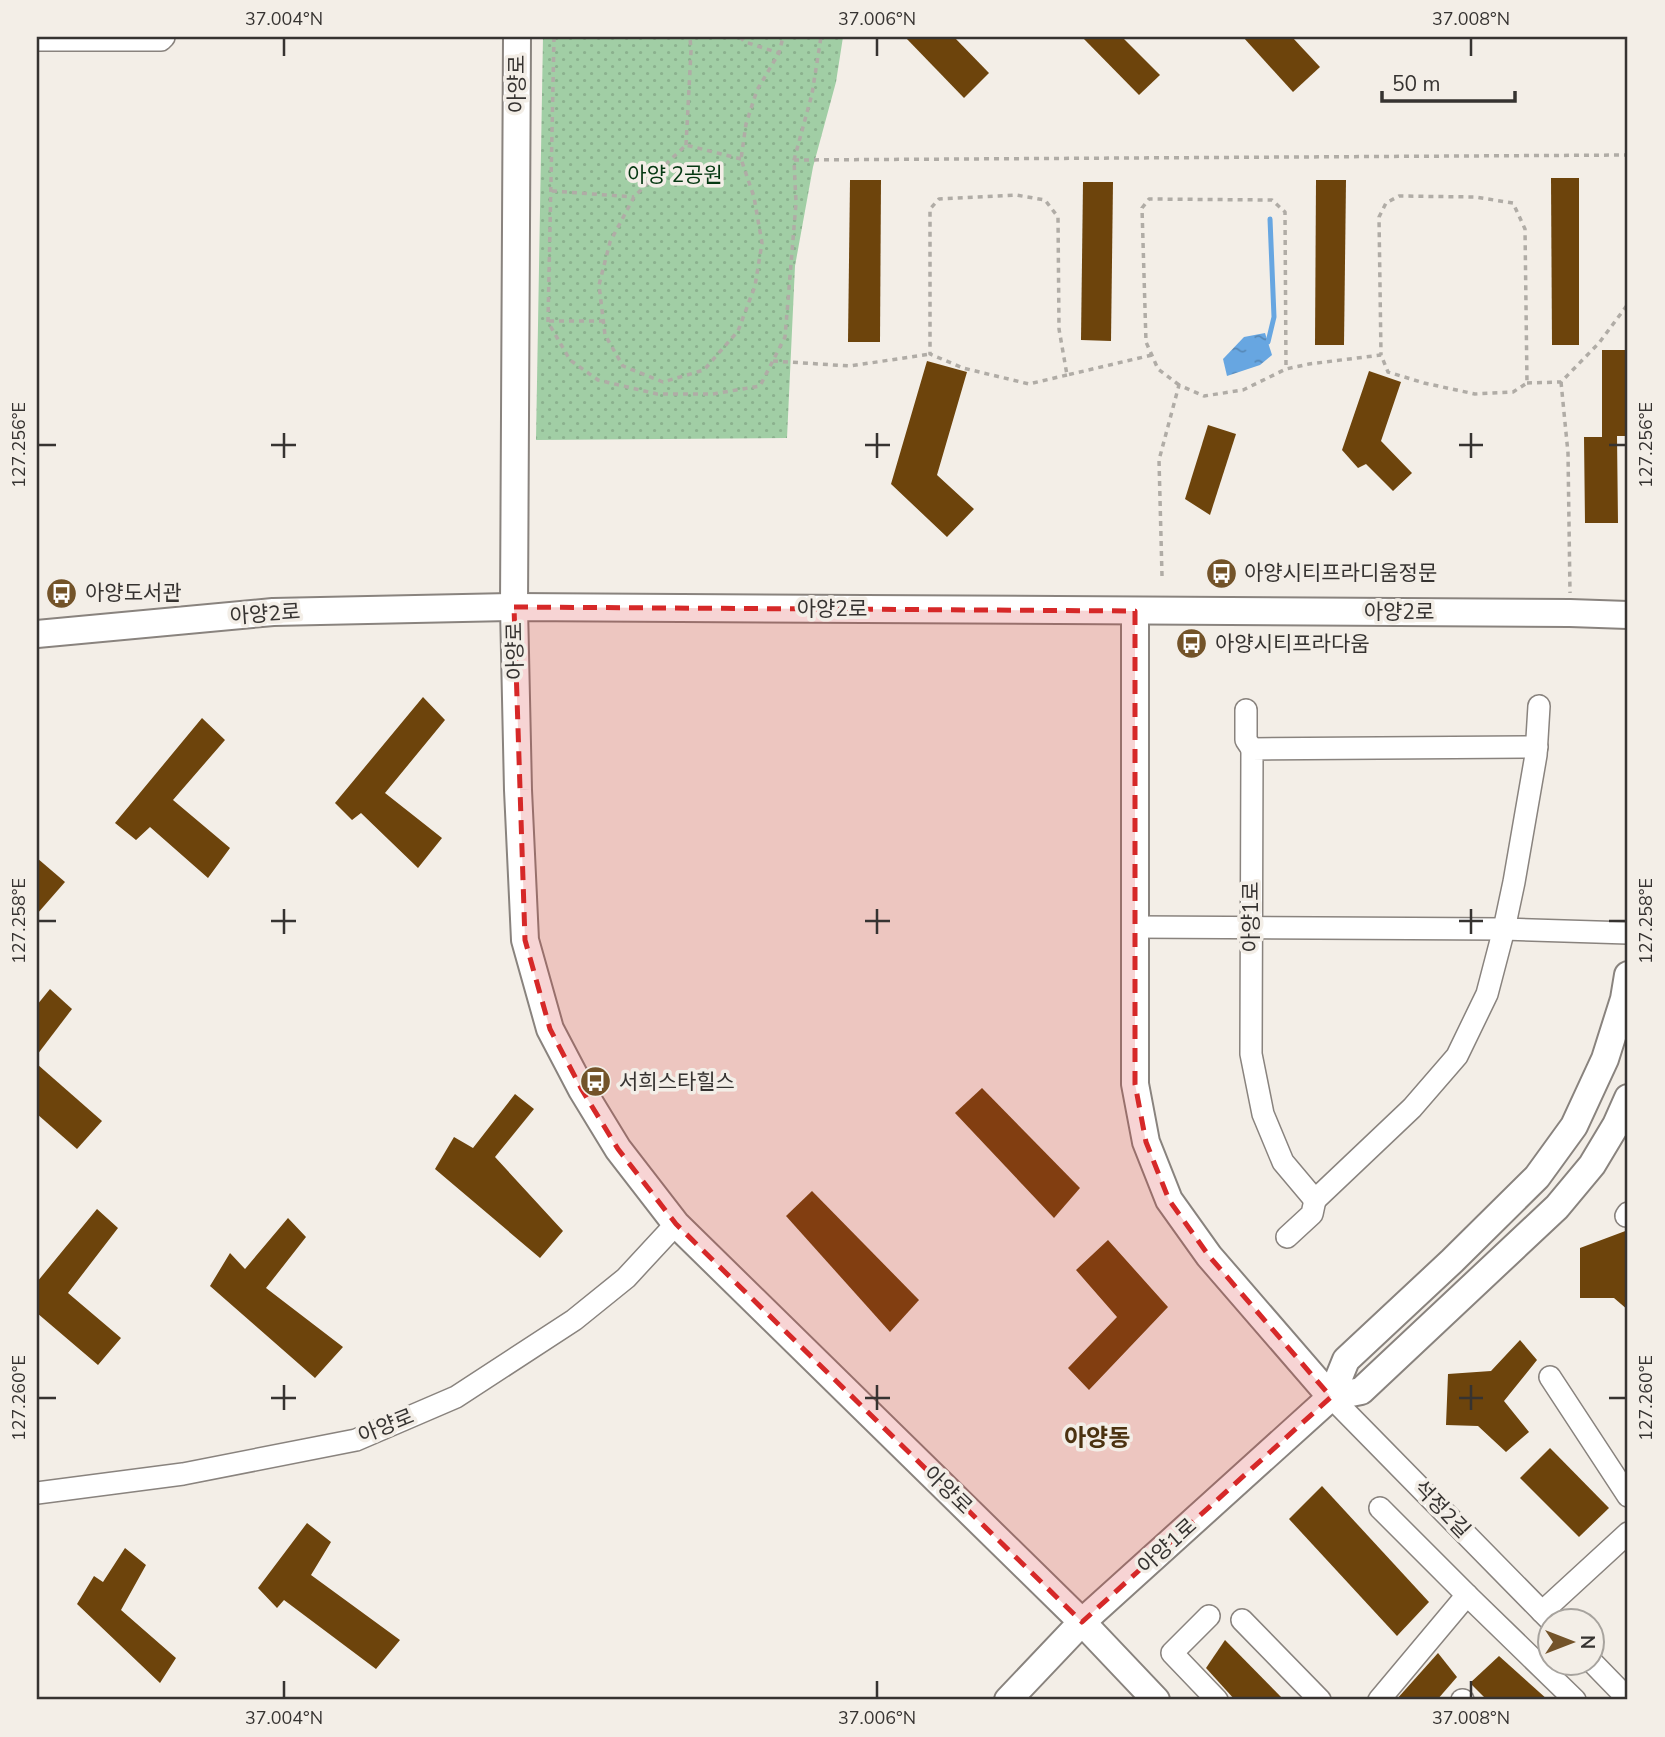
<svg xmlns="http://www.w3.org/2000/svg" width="1665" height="1737" viewBox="0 0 1665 1737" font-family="'Nunito Sans','Noto Sans KR',sans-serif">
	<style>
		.park { fill: url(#park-dots) }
		.water { fill: url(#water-ripples) }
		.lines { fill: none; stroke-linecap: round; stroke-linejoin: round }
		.stream { stroke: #67a6e1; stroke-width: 5 }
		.building { fill: #6d440c }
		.minor-casing { stroke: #89837e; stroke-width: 24 }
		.tertiary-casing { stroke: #89837e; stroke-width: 30 }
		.path { stroke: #b0aca6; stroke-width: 3.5; stroke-dasharray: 5 5; stroke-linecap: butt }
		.minor { stroke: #fff; stroke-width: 21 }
		.tertiary { stroke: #fff; stroke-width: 26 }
		.marked { fill: #d62828; fill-opacity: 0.2; stroke: #d62828; stroke-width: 5; stroke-dasharray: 14 9; stroke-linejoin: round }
		.ticks { fill: none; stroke: #363331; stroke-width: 2.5 }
		.labels { text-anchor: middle; stroke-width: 7; stroke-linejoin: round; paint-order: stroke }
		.street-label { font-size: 21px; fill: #363331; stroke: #f3eee7 }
		.park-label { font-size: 21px; fill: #053812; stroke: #f3eee7 }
		.poi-label { font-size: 21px; fill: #363331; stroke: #f3eee7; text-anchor: start }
		.quarter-label { font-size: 24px; font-weight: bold; fill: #4b3210; stroke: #f3eee7 }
		.neatline { fill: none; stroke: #363331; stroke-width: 2.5 }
		.ticks-label { font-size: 18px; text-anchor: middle; fill: #363331 }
	</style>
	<defs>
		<pattern id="park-dots" width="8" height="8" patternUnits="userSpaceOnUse" patternTransform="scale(1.75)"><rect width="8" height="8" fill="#a1cea5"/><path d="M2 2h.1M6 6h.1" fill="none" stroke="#8bb18e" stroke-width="1.8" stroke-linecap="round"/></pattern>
		<pattern id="water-ripples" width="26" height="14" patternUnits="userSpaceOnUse" patternTransform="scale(1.75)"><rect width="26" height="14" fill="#67a6e1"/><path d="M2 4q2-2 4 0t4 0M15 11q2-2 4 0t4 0" fill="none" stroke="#5688b7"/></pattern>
	</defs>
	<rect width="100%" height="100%" fill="#f3eee7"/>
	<path class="park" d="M543,37H843L836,82L813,167L795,266L787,438L536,440Z"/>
	<path class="water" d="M1265,333L1272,355L1260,365L1227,376L1223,359L1244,337Z"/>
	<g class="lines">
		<path class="stream" d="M1268,342L1274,317L1270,219"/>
	</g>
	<g class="building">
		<path d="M905,37H954L989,73L964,98Z"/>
		<path d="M1082,37H1122L1160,75L1139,95Z"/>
		<path d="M1243,37H1292L1320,67L1293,92Z"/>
		<path d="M1551,178H1579V345H1552Z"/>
		<path d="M850,180H881L880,342H848Z"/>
		<path d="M1316,180H1346L1344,345H1315Z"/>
		<path d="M1083,182H1113L1111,341L1081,340Z"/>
		<path d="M1602,350H1628V436H1617L1618,523H1585L1584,437H1602Z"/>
		<path d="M927,361L967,372L937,475L974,509L947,537L891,484Z"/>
		<path d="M1369,371L1401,382L1381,441L1412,473L1393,491L1366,464L1358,468L1342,450Z"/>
		<path d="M1208,425L1236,434L1210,515L1185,499Z"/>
		<path d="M423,697L445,720L385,793L442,838L418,868L361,813L352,820L335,803Z"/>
		<path d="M202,718L225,740L173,800L230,848L208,878L150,827L136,840L115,823Z"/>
		<path d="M37,858L65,882L37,914Z"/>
		<path d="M50,989L72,1009L37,1055V1005Z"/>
		<path d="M37,1064L102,1121L77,1149L37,1114Z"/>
		<path d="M982,1088L1080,1188L1054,1218L955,1113Z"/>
		<path d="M515,1094L534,1109L495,1157L563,1231L540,1258L435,1169L454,1137L473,1148Z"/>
		<path d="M812,1191L919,1300L890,1332L786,1216Z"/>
		<path d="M97,1209L118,1228L68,1293L121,1338L98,1365L37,1313V1282Z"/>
		<path d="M288,1218L306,1237L266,1288L343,1347L315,1378L210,1286L230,1253L245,1269Z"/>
		<path d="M1628,1230V1310L1614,1298H1580V1248Z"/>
		<path d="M1108,1240L1168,1307L1089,1390L1068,1368L1117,1317L1076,1270Z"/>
		<path d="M1520,1340L1537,1360L1504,1401L1529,1432L1506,1452L1478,1426L1446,1425L1448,1374L1491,1371Z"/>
		<path d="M1550,1448L1609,1508L1579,1537L1520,1478Z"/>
		<path d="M1322,1486L1429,1602L1397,1636L1289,1519Z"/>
		<path d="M307,1523L331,1542L311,1575L400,1640L376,1669L284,1600L277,1608L258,1588Z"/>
		<path d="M125,1548L146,1565L121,1610L176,1658L160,1683L77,1604L94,1576L103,1582Z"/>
		<path d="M1225,1640L1284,1700H1235L1206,1668Z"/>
		<path d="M1438,1653L1457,1677L1437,1700H1396Z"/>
		<path d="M1499,1656L1548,1700H1487L1470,1683Z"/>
	</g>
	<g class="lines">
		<defs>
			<g id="minor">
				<path d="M37,40H161L164,37"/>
				<path d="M1246,710V740L1252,749"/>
				<path d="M1135,927L1504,929L1628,933"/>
				<path d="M1315,1200L1283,1162L1263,1114L1251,1054L1252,749L1537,747"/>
				<path d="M1315,1200L1412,1108L1457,1056L1487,994L1504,929L1514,882L1536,755L1539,706"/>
				<path d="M1626,1216L1628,1213"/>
				<path d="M1287,1237L1312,1214L1315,1200"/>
				<path d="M1550,1377L1628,1496"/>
				<path d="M1331,1397L1552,1622"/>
				<path d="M37,1493L183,1474L356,1440L456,1397L574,1320L626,1278L676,1224"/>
				<path d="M1380,1508L1467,1595"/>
				<path d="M1542,1612L1628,1533"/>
				<path d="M1209,1616L1172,1653L1217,1700"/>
				<path d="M1242,1620L1320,1700"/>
				<path d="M1592,1662L1628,1699"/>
				<path d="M1379,1700L1467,1595L1575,1700"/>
				<path d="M1462,1700H1463"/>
			</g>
			<g id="tertiary">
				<path d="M517,37L514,607L518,790L525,940L550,1029L582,1090L618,1149L676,1224L1082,1622L1156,1700"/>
				<path d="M1135,611V1084L1146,1142L1169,1200L1209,1256L1331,1397"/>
				<path d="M37,634L273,612L514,607L1570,613L1628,615"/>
				<path d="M1331,1397L1361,1391L1557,1207L1592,1165L1616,1125L1628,1098"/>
				<path d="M1008,1700L1082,1622L1331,1397L1346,1360L1452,1261L1537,1177L1574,1126L1605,1059L1624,999L1628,975"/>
			</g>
		</defs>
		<use href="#minor" class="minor-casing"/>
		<use href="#tertiary" class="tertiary-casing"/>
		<g class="path">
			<path d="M554,37L548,322L570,360L598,380L657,394H713L760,386L785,337L796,203L794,160L812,94L821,37"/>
			<path d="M740,37L745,42L779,53"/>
			<path d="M686,145L691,51L690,37"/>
			<path d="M741,159L686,145L664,166L634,197L610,242L599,285L605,335L623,366L663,382L704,370L738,331L755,286L762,243L754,197L741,159L746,124L757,90L779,53L783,37"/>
			<path d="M794,160L1628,155"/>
			<path d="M552,191L634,197"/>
			<path d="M549,321H603"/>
			<path d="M773,361L850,366L930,354"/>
			<path d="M1067,375L1029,384L963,368L930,354V209L939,199L1016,195L1045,200L1058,217L1059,329L1067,375L1152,355"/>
			<path d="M1561,382L1568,453L1570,593"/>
			<path d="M1527,383L1561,382L1599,343L1628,304"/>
			<path d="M1179,385L1158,369L1146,342L1142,208L1149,199L1272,200L1285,212L1286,369"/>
			<path d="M1162,576L1159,460L1179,385L1204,396L1243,390L1286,369L1309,364L1381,355L1388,372L1424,383L1475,394L1513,392L1527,383L1525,229L1513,203L1475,197L1399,196L1386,203L1379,217L1381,355"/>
		</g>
		<use href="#minor" class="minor"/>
		<use href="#tertiary" class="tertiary"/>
	</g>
	<path class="marked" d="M514,607L1135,611V1084L1146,1142L1169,1200L1209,1256L1331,1397L1082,1622L676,1224L618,1149L582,1090L550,1029L525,940Z"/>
	<path class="ticks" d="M284,38V56M877,38V56M1471,38V56M284,433V458M877,433V458M1471,433V458M38,445H56M271,445H296M865,445H890M1459,445H1483M1609,445H1626M284,909V934M877,909V934M1471,909V934M38,921H56M271,921H296M865,921H890M1459,921H1483M1609,921H1626M284,1385V1410M877,1385V1410M1471,1385V1410M38,1398H56M271,1398H296M865,1398H890M1459,1398H1483M1609,1398H1626M284,1681V1698M877,1681V1698M1471,1681V1698"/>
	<defs>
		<symbol id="bus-disc" viewBox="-11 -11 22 22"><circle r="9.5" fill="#735329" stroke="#f3eee7"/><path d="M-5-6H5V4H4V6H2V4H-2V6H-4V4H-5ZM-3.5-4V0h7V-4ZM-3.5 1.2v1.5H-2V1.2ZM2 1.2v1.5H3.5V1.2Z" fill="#fff"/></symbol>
	</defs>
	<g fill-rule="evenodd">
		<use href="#bus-disc" x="1204" y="556" width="35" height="35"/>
		<use href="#bus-disc" x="44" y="576" width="35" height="35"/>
		<use href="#bus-disc" x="1174" y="626" width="35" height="35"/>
		<use href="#bus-disc" x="578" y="1064" width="35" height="35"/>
	</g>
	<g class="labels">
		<g class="street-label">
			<text transform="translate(517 84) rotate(-90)" y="7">아양로</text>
			<text x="832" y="616">아양2로</text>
			<text x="1399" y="619">아양2로</text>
			<text transform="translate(265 614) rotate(-4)" y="7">아양2로</text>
			<text transform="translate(515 651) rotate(-91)" y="7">아양로</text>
			<text transform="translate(1251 917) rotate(-90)" y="7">아양1로</text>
			<text transform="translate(386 1426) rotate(-22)" y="7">아양로</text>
			<text transform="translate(948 1490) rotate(44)" y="7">아양로</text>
			<text transform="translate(1442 1509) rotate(46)" y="7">석정2길</text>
			<text transform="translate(1167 1546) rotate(-42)" y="7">아양1로</text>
		</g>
		<g class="park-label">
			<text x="675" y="182">아양 2공원</text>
		</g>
		<g class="poi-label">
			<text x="1244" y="580">아양시티프라디움정문</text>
			<text x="85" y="600">아양도서관</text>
			<text x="1215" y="651">아양시티프라다움</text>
			<text x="619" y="1089">서희스타힐스</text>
		</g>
		<g class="quarter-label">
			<text x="1097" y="1446">아양동</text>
		</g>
	</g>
	<rect width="1665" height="1737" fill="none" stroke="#f3eee7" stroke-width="77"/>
	<g transform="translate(1571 1642) rotate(90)"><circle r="33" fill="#f3eee7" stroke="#a7a39e" stroke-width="2"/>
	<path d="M0-5L12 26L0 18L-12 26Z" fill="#735329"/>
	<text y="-10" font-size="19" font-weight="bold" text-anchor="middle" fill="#363331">N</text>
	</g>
	<path d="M1382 91v10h133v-10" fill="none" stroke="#363331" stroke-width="3.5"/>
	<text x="1392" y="91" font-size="21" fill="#363331" stroke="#f3eee7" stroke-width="5" paint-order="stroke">50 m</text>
	<rect x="38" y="38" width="1588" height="1660" class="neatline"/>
	<g class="ticks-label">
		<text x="284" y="25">37.004°N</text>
		<text x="877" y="25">37.006°N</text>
		<text x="1471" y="25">37.008°N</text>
		<text transform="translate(1646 445) rotate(-90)" y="6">127.256°E</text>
		<text transform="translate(19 445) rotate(-90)" y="6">127.256°E</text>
		<text transform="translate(19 921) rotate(-90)" y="6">127.258°E</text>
		<text transform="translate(1646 921) rotate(-90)" y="6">127.258°E</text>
		<text transform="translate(1646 1398) rotate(-90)" y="6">127.260°E</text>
		<text transform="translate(19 1398) rotate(-90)" y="6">127.260°E</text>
		<text x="284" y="1724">37.004°N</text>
		<text x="877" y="1724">37.006°N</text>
		<text x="1471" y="1724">37.008°N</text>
	</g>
</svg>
